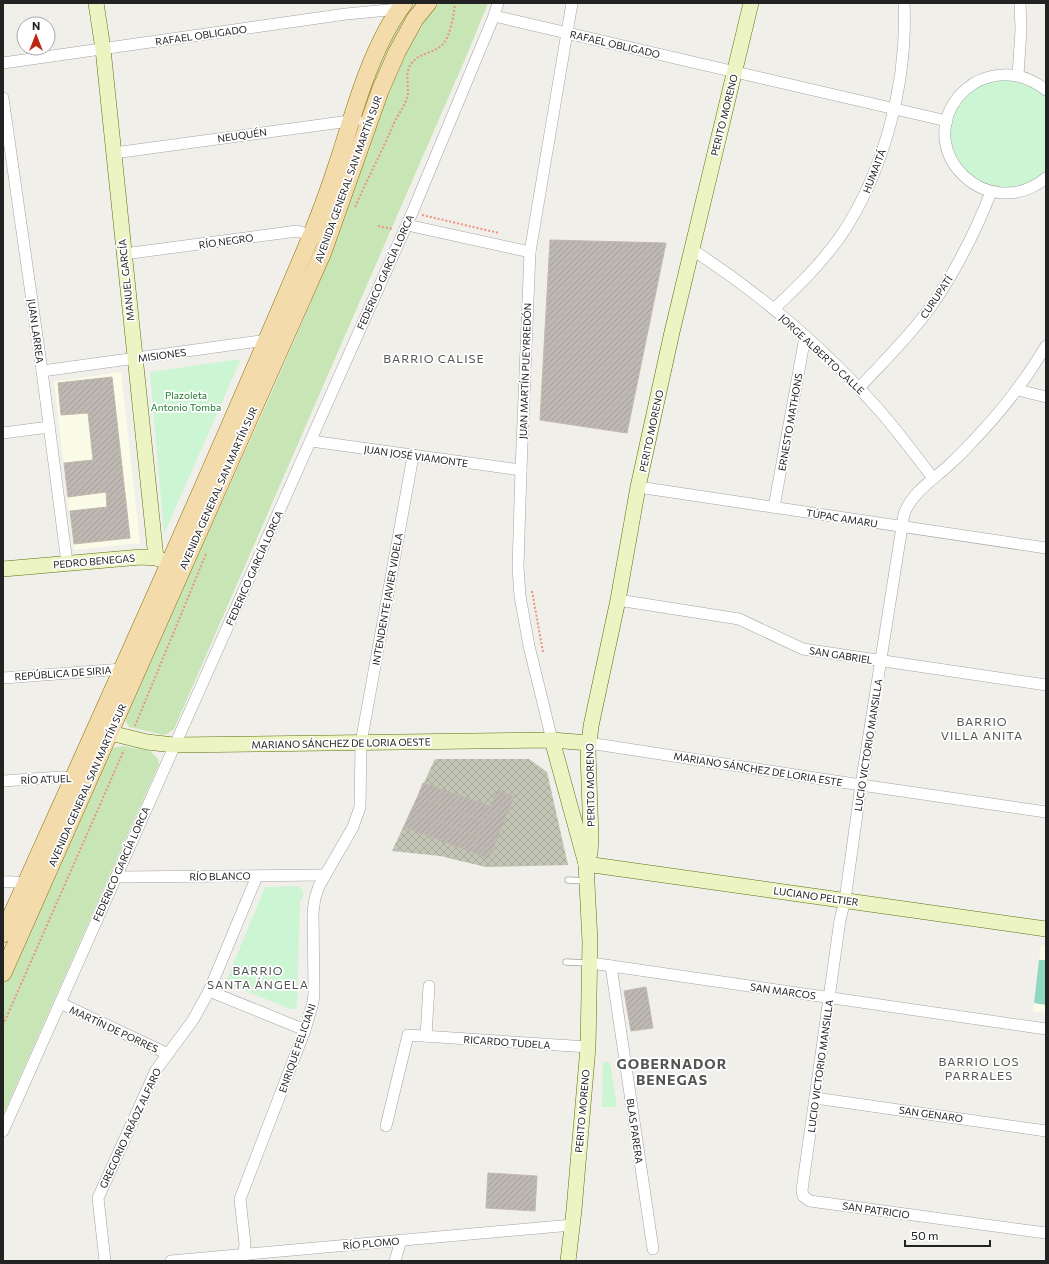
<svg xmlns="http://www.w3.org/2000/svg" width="1049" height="1264" viewBox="0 0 1049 1264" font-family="Commissioner,sans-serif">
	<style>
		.education { fill: #fafce7 }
		.construction { fill: url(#construction-cross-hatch) }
		.grass { fill: #c8e5b5 }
		.park { fill: #ccf5d3 }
		.pitch { fill: #91d6c2 }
		.building { fill: url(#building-hatch); stroke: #c1b8ad }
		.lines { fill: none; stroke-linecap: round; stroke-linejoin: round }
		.lane-casing { stroke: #a3a3a3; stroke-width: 7 }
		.street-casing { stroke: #a3a3a3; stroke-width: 12 }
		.secondary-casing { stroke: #5d7012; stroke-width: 16 }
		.primary-casing { stroke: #8e7011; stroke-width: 18 }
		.path { stroke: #ec947f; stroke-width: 2; stroke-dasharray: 2 2; stroke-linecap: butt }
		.lane { stroke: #fff; stroke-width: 5.5 }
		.street { stroke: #fff; stroke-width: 11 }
		.secondary { stroke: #edf4c4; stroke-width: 15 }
		.primary { stroke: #f3dbac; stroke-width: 17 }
		.labels { text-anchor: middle; stroke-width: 3.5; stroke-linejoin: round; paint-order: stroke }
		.street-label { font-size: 10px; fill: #222; stroke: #fff }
		.park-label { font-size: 10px; fill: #187729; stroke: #fff }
		.quarter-label { font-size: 12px; letter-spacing: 1px; fill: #555; stroke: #fff }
		.district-label { font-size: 14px; font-weight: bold; letter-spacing: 1px; fill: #555; stroke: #fff }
	</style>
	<defs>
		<pattern id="construction-cross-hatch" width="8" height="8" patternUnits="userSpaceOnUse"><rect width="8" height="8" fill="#c3c5b5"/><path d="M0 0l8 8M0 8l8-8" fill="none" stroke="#a7a99b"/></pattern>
		<pattern id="building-hatch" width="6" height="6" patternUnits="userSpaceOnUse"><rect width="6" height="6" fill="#beb8b2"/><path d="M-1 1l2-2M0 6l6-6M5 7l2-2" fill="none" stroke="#a39e99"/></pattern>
	</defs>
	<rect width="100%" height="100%" fill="#f1efe9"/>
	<g class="education">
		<path d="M121,372L140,543L74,550L54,382Z"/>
		<path d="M1041,945L1046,946V1013L1033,1011Z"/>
	</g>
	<path class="construction" d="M435,759H529L547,772L568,865L486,867L440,856L392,851Z"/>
	<g class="grass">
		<path d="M416,3H419L370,96L367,95C378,71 397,18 416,3Z"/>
		<path d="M439,3H488L466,57L174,729L167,734L164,735L129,727L126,722L125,715C195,559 270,404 334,246C367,165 380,71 439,3Z"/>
		<path d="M123,746L150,751L158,759L159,764L3,1115V984L47,884L111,749L116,747Z"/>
	</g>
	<g class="park">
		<path d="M1000,74L1046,90V178L1029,189L991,192L950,157L947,121L965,89Z"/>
		<path d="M241,359L164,534L150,372Z"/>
		<path d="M300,886L304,893L300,902L297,1004L296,1009H290L234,986L227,979L265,887Z"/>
		<path d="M603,1062H610L617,1107H602Z"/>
	</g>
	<path class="pitch" d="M1039,960H1046V1005L1034,1003Z"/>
	<g class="building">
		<path d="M550,240L666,243L627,433L540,420Z"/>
		<path d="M112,377L130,538L74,544L70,511L107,507L106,492L68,497L64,463L93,460L88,413L61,415L58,383Z"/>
		<path d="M423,783L490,806L485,821L418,796Z"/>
		<path d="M497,790L514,797L489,859L472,852Z"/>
		<path d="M418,796L485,821L478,836L411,811Z"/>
		<path d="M411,811L478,836L472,852L404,827Z"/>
		<path d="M646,987L653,1028L631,1031L624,991Z"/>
		<path d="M488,1173L537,1176L535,1211L486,1208Z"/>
	</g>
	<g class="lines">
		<defs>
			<g id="lane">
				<path d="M568,880L587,881"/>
				<path d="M566,962L588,963"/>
			</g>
			<g id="street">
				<path d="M494,16L947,121"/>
				<path d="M3,63L346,14L399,9"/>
				<path d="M1018,75L1021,30L1020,3"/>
				<path d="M1046,90C1029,77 1010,71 989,77C977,80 967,87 959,96C913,152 988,225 1046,178"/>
				<path d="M3,98L42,371L67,563"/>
				<path d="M114,153L357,120"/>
				<path d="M407,225L530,252"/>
				<path d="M691,249C761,294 825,349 880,411C899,433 916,456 933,478"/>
				<path d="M124,254L297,231L317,237"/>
				<path d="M774,309C797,287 821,264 840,237C884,173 908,81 904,3"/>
				<path d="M1046,346C1025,381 1001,412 973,441C965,450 956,459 947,467C931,481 912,493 904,514L861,785L845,900L840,920L802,1190L803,1196L810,1201L1046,1233"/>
				<path d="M42,371L267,340L271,342"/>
				<path d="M859,388C883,362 909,337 930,308C956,271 975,233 991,192"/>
				<path d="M1018,390L1046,397"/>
				<path d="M3,433L49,427"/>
				<path d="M311,441L521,470"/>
				<path d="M638,487L1046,548"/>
				<path d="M774,507L805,337"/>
				<path d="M618,600L739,619L803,649L1046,685"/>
				<path d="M3,678L123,669"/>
				<path d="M552,740L529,646L520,596L518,567L521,470L530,252L572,3"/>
				<path d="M589,743L861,785L1046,812"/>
				<path d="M3,781L60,777L79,778"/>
				<path d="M116,877L324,875"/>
				<path d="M3,882C13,881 22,882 32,886"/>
				<path d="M591,963L1046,1029"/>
				<path d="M611,966L653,1249"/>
				<path d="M209,991L305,1030"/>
				<path d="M60,1003L168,1054"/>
				<path d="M426,1036L429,986"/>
				<path d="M815,1098L1046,1131"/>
				<path d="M386,1126L408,1035L588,1047"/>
				<path d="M3,1131L370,307L412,213L494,16L498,3"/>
				<path d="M105,1261L98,1198L156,1070L193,1020L209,991L257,876"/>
				<path d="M171,1261L572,1225"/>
				<path d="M243,1261L245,1244L240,1199L305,1030L313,1002L314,993L313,912L315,898L319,886L353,827L360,807L361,743L413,456"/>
				<path d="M395,1261L401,1240"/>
			</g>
			<g id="secondary">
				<path d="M96,3L103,49L156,558"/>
				<path d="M3,569L141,557L156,558L165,561"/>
				<path d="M98,730L147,742L174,745L552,740L589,743"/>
				<path d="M552,740L586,864L590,942L588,1047L574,1210L568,1261"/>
				<path d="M586,864L590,853L591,838L588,752L591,726L618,600L638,487L672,332L751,3"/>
				<path d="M586,864L1046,929"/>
			</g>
			<g id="primary">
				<path d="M3,934C105,708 207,482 304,253C318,220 330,187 341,153C356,104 373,44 404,3"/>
				<path d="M3,973L323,252L380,91L397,52L415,19L428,3"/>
			</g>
		</defs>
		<use href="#lane" class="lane-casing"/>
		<use href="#street" class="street-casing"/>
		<use href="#secondary" class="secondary-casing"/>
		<use href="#primary" class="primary-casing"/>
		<g class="path">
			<path d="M355,207C368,178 382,151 394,123C398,115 404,107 407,98C410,89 405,77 409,68C415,53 430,55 441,46C450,39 454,14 455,3"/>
			<path d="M422,215L499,233"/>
			<path d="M378,226L393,229"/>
			<path d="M532,591L543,652"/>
			<path d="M135,726L206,554"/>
			<path d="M3,1025L124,750"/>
		</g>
		<use href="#lane" class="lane"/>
		<use href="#street" class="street"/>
		<use href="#secondary" class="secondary"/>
		<use href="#primary" class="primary"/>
	</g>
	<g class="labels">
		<g class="street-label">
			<text transform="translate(201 35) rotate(-8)" y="4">RAFAEL OBLIGADO</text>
			<text transform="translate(615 44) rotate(13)" y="4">RAFAEL OBLIGADO</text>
			<text transform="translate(724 115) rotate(-76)" y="4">PERITO MORENO</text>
			<text transform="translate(242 135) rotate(-8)" y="4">NEUQUÉN</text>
			<text transform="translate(874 171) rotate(-69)" y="4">HUMAITÁ</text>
			<text transform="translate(348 179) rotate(-70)" y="4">AVENIDA GENERAL SAN MARTÍN SUR</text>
			<text transform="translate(226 241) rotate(-8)" y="4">RÍO NEGRO</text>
			<text transform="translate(385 272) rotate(-66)" y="4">FEDERICO GARCÍA LORCA</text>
			<text transform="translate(126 280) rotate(-96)" y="4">MANUEL GARCÍA</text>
			<text transform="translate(936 297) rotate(-56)" y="4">CURUPATÍ</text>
			<text transform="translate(36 331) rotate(82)" y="4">JUAN LARREA</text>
			<text transform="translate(822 354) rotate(43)" y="4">JORGE ALBERTO CALLE</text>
			<text transform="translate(162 355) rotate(-8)" y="4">MISIONES</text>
			<text transform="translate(525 371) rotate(-88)" y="4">JUAN MARTÍN PUEYRREDÓN</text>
			<text transform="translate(790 422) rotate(-80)" y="4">ERNESTO MATHONS</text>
			<text transform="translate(651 431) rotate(-78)" y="4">PERITO MORENO</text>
			<text transform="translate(416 456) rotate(8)" y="4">JUAN JOSÉ VIAMONTE</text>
			<text transform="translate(218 488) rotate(-66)" y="4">AVENIDA GENERAL SAN MARTÍN SUR</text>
			<text transform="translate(842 518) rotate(9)" y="4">TÚPAC AMARU</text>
			<text transform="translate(94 561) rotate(-5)" y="4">PEDRO BENEGAS</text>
			<text transform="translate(254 568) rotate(-66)" y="4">FEDERICO GARCÍA LORCA</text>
			<text transform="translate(387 599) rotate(-80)" y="4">INTENDENTE JAVIER VIDELA</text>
			<text transform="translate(841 655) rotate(9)" y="4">SAN GABRIEL</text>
			<text transform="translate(63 673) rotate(-4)" y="4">REPÚBLICA DE SIRIA</text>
			<text transform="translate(341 743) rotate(-1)" y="4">MARIANO SÁNCHEZ DE LORIA OESTE</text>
			<text transform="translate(868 745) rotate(-81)" y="4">LUCIO VICTORIO MANSILLA</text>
			<text transform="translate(758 769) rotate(9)" y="4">MARIANO SÁNCHEZ DE LORIA ESTE</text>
			<text transform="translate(46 779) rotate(-2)" y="4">RÍO ATUEL</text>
			<text transform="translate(87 785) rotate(-66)" y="4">AVENIDA GENERAL SAN MARTÍN SUR</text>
			<text transform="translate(590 785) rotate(-91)" y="4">PERITO MORENO</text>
			<text transform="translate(121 864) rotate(-66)" y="4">FEDERICO GARCÍA LORCA</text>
			<text transform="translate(220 876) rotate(-1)" y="4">RÍO BLANCO</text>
			<text transform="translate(816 896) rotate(8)" y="4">LUCIANO PELTIER</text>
			<text transform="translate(783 991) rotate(8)" y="4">SAN MARCOS</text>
			<text transform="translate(114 1029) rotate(25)" y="4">MARTÍN DE PORRES</text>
			<text transform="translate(507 1042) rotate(4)" y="4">RICARDO TUDELA</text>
			<text transform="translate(297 1048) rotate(-71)" y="4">ENRIQUE FELICIANI</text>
			<text transform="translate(820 1066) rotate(-82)" y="4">LUCIO VICTORIO MANSILLA</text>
			<text transform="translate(582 1111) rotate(-85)" y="4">PERITO MORENO</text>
			<text transform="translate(931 1114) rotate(8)" y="4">SAN GENARO</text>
			<text transform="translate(130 1128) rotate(-65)" y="4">GREGORIO ARÁOZ ALFARO</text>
			<text transform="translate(635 1131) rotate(82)" y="4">BLAS PARERA</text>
			<text transform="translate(876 1210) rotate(8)" y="4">SAN PATRICIO</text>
			<text transform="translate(371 1243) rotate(-5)" y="4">RÍO PLOMO</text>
		</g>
		<g class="park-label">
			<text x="186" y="399">Plazoleta<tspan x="186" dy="12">Antonio Tomba</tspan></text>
		</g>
		<g class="quarter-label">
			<text x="434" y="363">BARRIO CALISE</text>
			<text x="982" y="726">BARRIO<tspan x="982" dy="14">VILLA ANITA</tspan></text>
			<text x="258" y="975">BARRIO<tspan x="258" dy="14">SANTA ÁNGELA</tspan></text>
			<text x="979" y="1066">BARRIO LOS<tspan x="979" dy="14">PARRALES</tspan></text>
		</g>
		<g class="district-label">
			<text x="672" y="1069">GOBERNADOR<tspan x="672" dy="16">BENEGAS</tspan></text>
		</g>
	</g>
	<rect width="1049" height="1264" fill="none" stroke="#222222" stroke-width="8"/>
	<g transform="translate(36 36)"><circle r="19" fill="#ffffff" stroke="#a7a7a7"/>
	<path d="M0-3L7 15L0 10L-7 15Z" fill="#bd2516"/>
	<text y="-6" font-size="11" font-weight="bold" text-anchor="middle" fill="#222222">N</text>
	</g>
	<path d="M905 1240v6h85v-6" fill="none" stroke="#222222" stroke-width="2"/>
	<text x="911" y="1240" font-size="12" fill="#222222" stroke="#ffffff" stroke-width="3" paint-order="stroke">50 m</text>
</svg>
